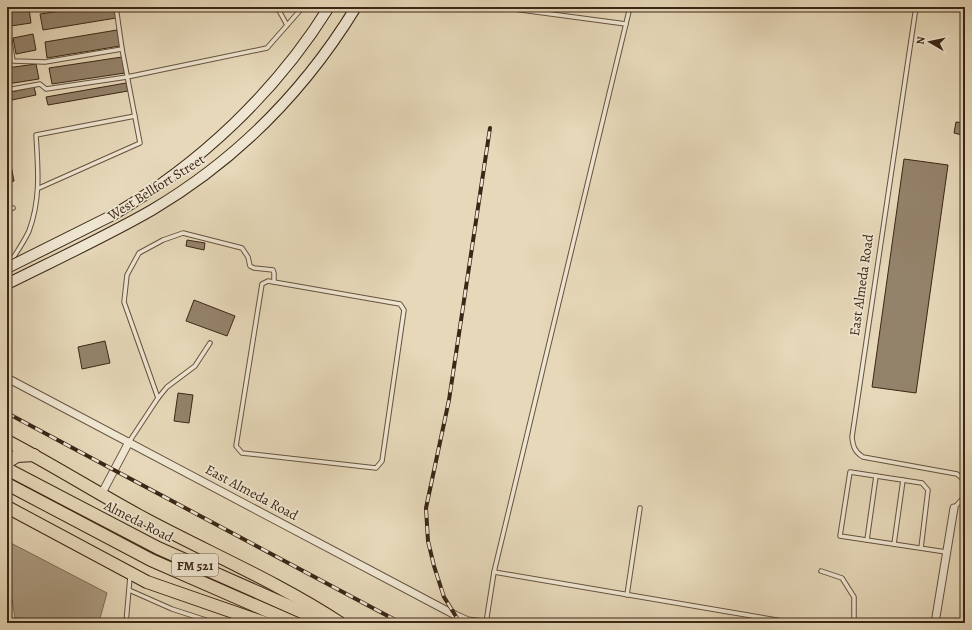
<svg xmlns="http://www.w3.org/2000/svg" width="972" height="630" viewBox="0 0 972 630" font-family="Alegreya,serif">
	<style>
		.water { fill: #ac9c82; stroke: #7f6d57 }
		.building { fill: #94836b; stroke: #3b2716 }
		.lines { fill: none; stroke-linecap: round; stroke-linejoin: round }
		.lane-casing { stroke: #66533f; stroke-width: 5.5 }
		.street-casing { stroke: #66533f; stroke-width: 9 }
		.secondary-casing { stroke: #3b2716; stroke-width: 12 }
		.primary-casing { stroke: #3b2716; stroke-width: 14 }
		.lane { stroke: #efe6d2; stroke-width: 3.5 }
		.street { stroke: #efe6d2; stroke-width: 7 }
		.secondary { stroke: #efe6d2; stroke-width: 10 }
		.primary { stroke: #e6d8b9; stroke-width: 12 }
		.rail-casing { stroke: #3b2716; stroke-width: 4 }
		.rail { stroke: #efe6d2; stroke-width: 2.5; stroke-dasharray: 8; stroke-linecap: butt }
		.secondary-bridge-casing { stroke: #3b2716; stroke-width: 12; stroke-linecap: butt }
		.secondary-bridge { stroke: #efe6d2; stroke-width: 10 }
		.labels { text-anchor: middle; stroke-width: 3.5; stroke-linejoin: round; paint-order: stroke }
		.shield { fill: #efe6d2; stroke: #71604e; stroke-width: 1 }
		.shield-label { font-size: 13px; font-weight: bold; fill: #3b2716 }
		.street-label { font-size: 14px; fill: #3b2716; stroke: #efe6d2 }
	</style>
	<rect width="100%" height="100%" fill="#e6d8b9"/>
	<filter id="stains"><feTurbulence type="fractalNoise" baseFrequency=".005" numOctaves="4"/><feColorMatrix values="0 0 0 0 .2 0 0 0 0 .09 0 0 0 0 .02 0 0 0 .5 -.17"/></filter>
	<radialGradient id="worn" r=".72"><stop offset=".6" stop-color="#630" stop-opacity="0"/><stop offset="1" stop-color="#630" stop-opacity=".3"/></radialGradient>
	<path class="water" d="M7,541L107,593L99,622L15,618L7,568Z"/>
	<g class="building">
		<path d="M86,7H114L116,18L43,30L40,14Z"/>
		<path d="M29,8L31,23L11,26L9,11Z"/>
		<path d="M117,30L120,46L47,58L45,42Z"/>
		<path d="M33,34L36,50L16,54L13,38Z"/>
		<path d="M122,57L125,73L52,84L49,68Z"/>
		<path d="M36,64L39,79L7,84V68Z"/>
		<path d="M126,83L128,91L48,105L46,97Z"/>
		<path d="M34,87L36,95L7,101V93Z"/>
		<path d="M956,122L965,123L962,135L954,133Z"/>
		<path d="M7,145L14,181L7,183Z"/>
		<path d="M904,159L948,165L916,393L872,387Z"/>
		<path d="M187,240L205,243L204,250L186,246Z"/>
		<path d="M194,300L235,316L227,336L186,321Z"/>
		<path d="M105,341L110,363L82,369L78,347Z"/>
		<path d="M178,393L193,395L189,423L174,421Z"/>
	</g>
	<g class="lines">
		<defs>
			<g id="lane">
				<path d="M34,7H41"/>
				<path d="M277,7L287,25"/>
				<path d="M498,7L626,24"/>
				<path d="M916,7L852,437C853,447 855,452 863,457L957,474L965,481"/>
				<path d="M7,22L13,61L45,62L122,49"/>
				<path d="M7,90L40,84L46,89L127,77L267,48L303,7"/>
				<path d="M39,188L140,143L122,49L116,7"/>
				<path d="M7,209L13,208"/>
				<path d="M10,263C16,253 24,242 29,231C41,199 38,168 36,135L135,116"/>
				<path d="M268,281L400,304L404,310L382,461L376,468L242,453L236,446L262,284Z"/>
				<path d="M158,398L167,387L195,366L210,343"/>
				<path d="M129,442L158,398L124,302L127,275L139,253L163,240L183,233L242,248L248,257L250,266L254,268L273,270L274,273V282"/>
				<path d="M954,508L965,496"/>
				<path d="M867,540L876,476"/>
				<path d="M894,544L903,480"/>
				<path d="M921,548L928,490L922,483L850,472L840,536L946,552"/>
				<path d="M821,571L842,578L854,597V622L851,623"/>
				<path d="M494,572L794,623"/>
				<path d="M129,590L172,609L215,623"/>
				<path d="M627,595L640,508"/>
				<path d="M126,623L130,577"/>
				<path d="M486,623L494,572L630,7"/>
			</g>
			<g id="street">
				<path d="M7,378L455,615L468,621L487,623"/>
				<path d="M102,493L129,442"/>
				<path d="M935,623L954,508"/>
			</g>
			<g id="secondary">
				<path d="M113,215C200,164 276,92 329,7"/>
				<path d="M7,284C55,260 105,237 152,210C238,159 304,92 356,7"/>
			</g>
			<g id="primary">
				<path d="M7,441C55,466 100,495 147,520C211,554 279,583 340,623"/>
				<path d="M7,462L17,456L34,455"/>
				<path d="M7,469L158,548L327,623"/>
				<path d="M7,484L151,560L295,623"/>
				<path d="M7,507L147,582L265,623"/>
			</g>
		</defs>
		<use href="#lane" class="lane-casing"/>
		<use href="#street" class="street-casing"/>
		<use href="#secondary" class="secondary-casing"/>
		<use href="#primary" class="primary-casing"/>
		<use href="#lane" class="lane"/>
		<use href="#street" class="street"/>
		<use href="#secondary" class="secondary"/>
		<use href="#primary" class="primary"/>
		<defs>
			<g id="rail">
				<path d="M7,413L401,623"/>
				<path d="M460,623L444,597L434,566L428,541L426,508L449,400L490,128"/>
			</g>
		</defs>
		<use href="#rail" class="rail-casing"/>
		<use href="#rail" class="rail"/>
		<defs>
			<path id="secondary-bridge" d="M7,268L113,215"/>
		</defs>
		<use href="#secondary-bridge" class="secondary-bridge-casing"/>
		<use href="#secondary-bridge" class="secondary-bridge"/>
	</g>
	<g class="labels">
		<rect class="shield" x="172" y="554" width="46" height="22" rx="3"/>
		<g class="shield-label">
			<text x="195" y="570">FM 521</text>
		</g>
		<g class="street-label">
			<text transform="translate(156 187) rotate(-32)" y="5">West Bellfort Street</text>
			<text transform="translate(861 285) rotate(-82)" y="5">East Almeda Road</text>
			<text transform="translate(252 492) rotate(28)" y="5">East Almeda Road</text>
			<text transform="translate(139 521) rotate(27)" y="5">Almeda Road</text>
		</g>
	</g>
	<rect width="972" height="630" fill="none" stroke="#e6d8b9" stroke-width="24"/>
	<rect x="8" y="8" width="956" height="614" fill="none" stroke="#3b2716" stroke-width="2"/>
	<rect x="12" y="12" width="948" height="606" fill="none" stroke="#3b2716"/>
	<g transform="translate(930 42) rotate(279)" stroke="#efe6d2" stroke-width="3" paint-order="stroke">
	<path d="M0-3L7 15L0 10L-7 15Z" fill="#3b2716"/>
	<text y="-6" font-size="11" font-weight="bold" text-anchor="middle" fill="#3b2716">N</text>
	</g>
	<rect width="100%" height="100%" filter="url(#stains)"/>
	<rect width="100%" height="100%" fill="url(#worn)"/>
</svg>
